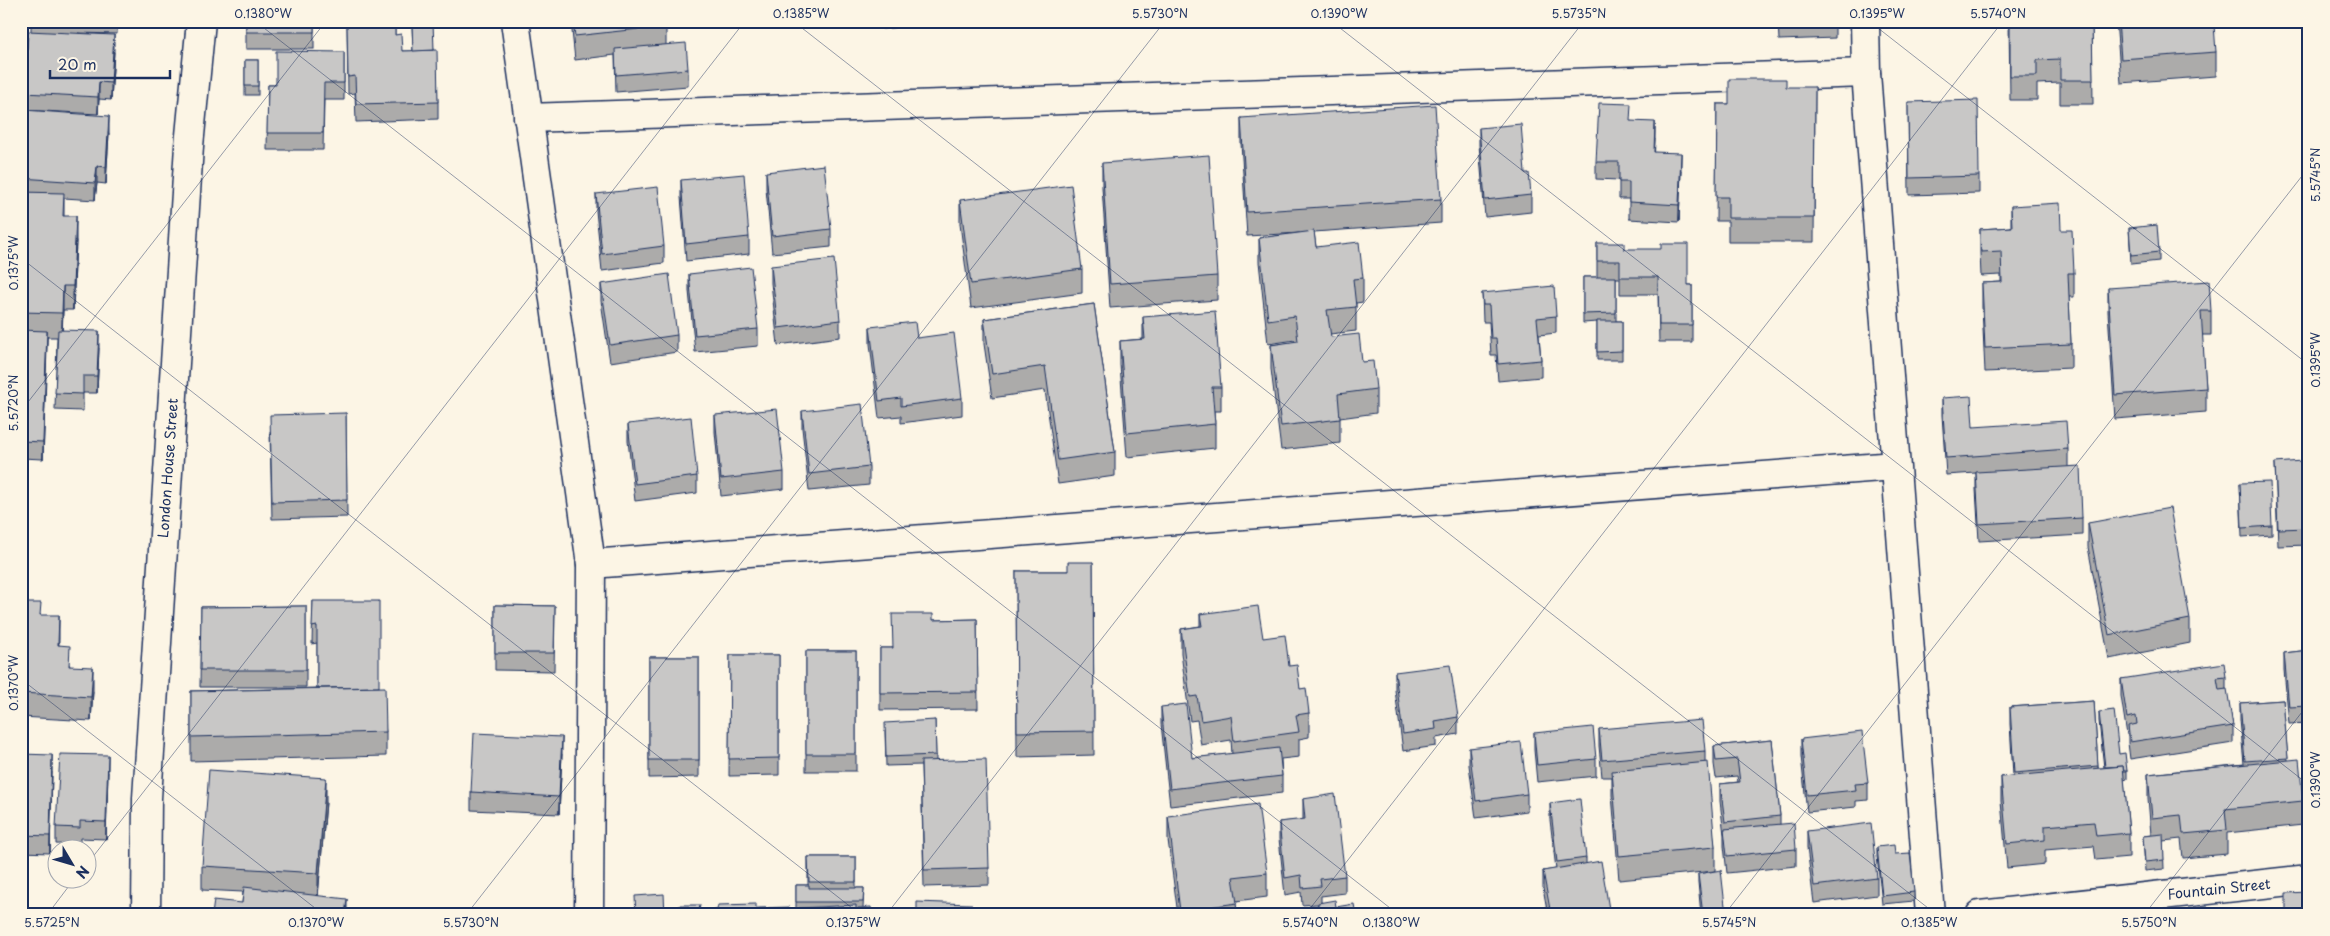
<svg xmlns="http://www.w3.org/2000/svg" width="2330" height="936" viewBox="0 0 2330 936" font-family="'Playpen Sans',sans-serif">
	<style>
		.lines { fill: none; stroke-linecap: round; stroke-linejoin: round }
		.minor-casing { stroke: #1b2f5e; stroke-width: 31 }
		.minor { stroke: #fcf5e5; stroke-width: 28 }
		.wall { fill: #acabaa; stroke: #1b2f5e; fill-rule: evenodd }
		.shaded-wall { fill: #8c8b8b; stroke: #1b2f5e }
		.building { fill: #c8c7c6; stroke: #1b2f5e }
		.ticks { fill: none; stroke: #1b2f5e; stroke-width: 1; stroke-opacity: 0.45 }
		.labels { text-anchor: middle; stroke-width: 4; stroke-linejoin: round; paint-order: stroke }
		.street-label { font-size: 14px; fill: #1b2f5e; stroke: #fcf5e5 }
		.neatline { fill: none; stroke: #1b2f5e; stroke-width: 2 }
		.ticks-label { font-size: 12px; text-anchor: middle; fill: #1b2f5e }
	</style>
	<rect width="100%" height="100%" fill="#fcf5e5"/>
	<filter id="ink" filterUnits="userSpaceOnUse"><feTurbulence type="fractalNoise" baseFrequency=".02" numOctaves="2"/><feDisplacementMap in="SourceGraphic" scale="10" xChannelSelector="R" yChannelSelector="G"/><feConvolveMatrix kernelMatrix="1 2 1 2 8 2 1 2 1" color-interpolation-filters="sRGB"/></filter>
	<g filter="url(#ink)">
		<g class="lines">
			<defs>
				<g id="minor">
					<path d="M515,21L591,564L589,915"/>
					<path d="M1865,21L1866,73L1930,915"/>
					<path d="M528,118L1866,73"/>
					<path d="M591,564L1895,466"/>
					<path d="M146,915L147,798L189,146L201,21"/>
					<path d="M1980,915L2309,879"/>
				</g>
			</defs>
			<use href="#minor" class="minor-casing"/>
			<use href="#minor" class="minor"/>
		</g>
		<g class="wall">
			<path d="M31,21H117V34L78,33L114,52L111,100L99,99L98,114L25,110V93L31,31Z"/>
			<rect x="246" y="21" width="68" height="28"/>
			<path d="M352,21H428L434,50L438,102V119L356,122L355,93L348,94L347,24L352,23ZM412,25L413,51H402L395,35V26Z"/>
			<path d="M571,21H666V45L688,69V86L616,92L615,55L575,60Z"/>
			<path d="M881,21H918V25L882,29Z"/>
			<path d="M1778,21H1835V38L1779,40Z"/>
			<path d="M2009,21H2092L2093,104H2060V83L2037,84V100H2010Z"/>
			<path d="M2116,21H2199V26L2216,52V76L2121,83Z"/>
			<path d="M344,52V100H324L323,150H267L268,85H276Z"/>
			<path d="M21,60L24,77L22,134L109,133L106,184L97,183L95,200L64,198V216L76,241L73,310H63L62,330L99,348L97,393H83V411L55,410L57,337H47L43,459L21,458Z"/>
			<rect x="245" y="60" width="13" height="35"/>
			<path d="M1815,87L1814,242H1728V221H1716L1717,104H1729Z"/>
			<path d="M1908,102L1979,176V193L1909,195Z"/>
			<path d="M1241,118L1441,199V223L1314,232L1316,247L1363,278V302L1356,303V331L1330,334L1331,337L1362,362L1376,389V413L1340,418V443L1281,450L1271,369V345L1295,342V340L1268,344L1259,262V238L1300,233L1247,236L1241,143Z"/>
			<path d="M1631,121L1655,139L1654,152L1681,170L1679,222L1629,219V199H1619V180L1596,179V162Z"/>
			<path d="M1479,128L1525,173L1531,195V212L1485,217L1479,145Z"/>
			<path d="M1102,163L1217,276V300L1110,308L1102,187Z"/>
			<path d="M766,172L831,229V247L772,253L766,189Z"/>
			<path d="M681,180L749,237V254L686,261L681,197Z"/>
			<path d="M596,194L664,246V263L602,271L596,211Z"/>
			<path d="M960,200L1082,269V293L971,308L960,224Z"/>
			<path d="M2011,206L2061,230L2074,273V297H2069L2071,344V368L1985,372L1982,307V283L2001,282V275L1981,276L1980,253V229L2011,227Z"/>
			<path d="M2129,228L2159,252V261L2131,264Z"/>
			<path d="M1597,243L1624,249L1688,285H1692V342H1659L1658,294H1620V278H1616V321H1622V360H1597V322L1583,323V277H1597Z"/>
			<path d="M771,266L840,320V337L778,345L771,283Z"/>
			<path d="M689,274L758,329V346L695,352L689,291Z"/>
			<path d="M601,284L677,335V352L610,362L601,301Z"/>
			<path d="M2108,288L2211,311V335H2202L2206,388V412L2115,419L2108,312Z"/>
			<path d="M1482,293L1556,316V333L1539,335L1541,360V377L1498,381L1496,355H1491L1489,322H1483Z"/>
			<path d="M1094,304L1115,452V476L1058,484L1045,390L992,398L984,344V319Z"/>
			<path d="M1143,317L1221,387V411H1214L1215,424V448L1127,457L1120,365V341L1143,339Z"/>
			<path d="M870,327L917,338L962,398V415L901,423V416L879,418L870,344Z"/>
			<path d="M1942,398L1973,427L2068,449V466L2082,518V535L1979,541L1976,489V473L1946,475L1942,415Z"/>
			<path d="M802,411L869,467V485L809,491L802,428Z"/>
			<path d="M346,413L347,517L272,519L270,432Z"/>
			<path d="M715,415L784,472V489L721,496L715,432Z"/>
			<path d="M628,424L697,476V493L635,501L628,441Z"/>
			<path d="M2275,463L2303,501H2309V545L2278,546Z"/>
			<path d="M2240,483L2272,526V535L2242,537Z"/>
			<path d="M2088,523L2190,619V643L2109,659L2088,547Z"/>
			<path d="M1093,562L1094,755L1017,757L1016,571H1068Z"/>
			<path d="M313,601L379,687L386,732V756L191,761V691L317,688V643L312,644Z"/>
			<path d="M21,603L41,615L59,645L70,666L93,691L91,721L21,717Z"/>
			<path d="M495,605L555,606L554,671L495,670Z"/>
			<path d="M306,606V687H200L201,607Z"/>
			<path d="M1200,614L1263,638L1289,666L1300,689L1309,713V737L1299,739V757L1281,759L1282,776V793L1170,806L1161,724V707L1192,758L1232,754L1231,740L1201,745L1197,720L1190,721L1181,653V629L1200,626Z"/>
			<path d="M977,619L978,709L880,710V648H893L933,620Z"/>
			<path d="M2309,650V723L2289,724L2284,670V653Z"/>
			<rect x="806" y="651" width="50" height="120"/>
			<path d="M730,655H779V775L729,776Z"/>
			<path d="M649,657H699V777L649,778Z"/>
			<path d="M1395,672L1458,717V734L1436,738V746L1403,751L1395,690Z"/>
			<path d="M2226,677V689L2233,726V743L2130,759L2128,743V735H2127L2121,696V679Z"/>
			<path d="M2283,700L2288,760L2303,801V825L2227,833V854L2183,858L2181,839L2163,841L2164,869L2145,871L2143,836L2151,835L2148,798V774L2244,764L2240,720V703Z"/>
			<path d="M2094,701L2098,768H2104L2099,721V712L2127,771V779L2124,780L2129,833V857L2096,860L2094,846L2045,850V864L2007,868L2001,801V777L2013,776L2010,724V707Z"/>
			<path d="M935,720L936,760L989,868V885L924,887L921,765L886,766L885,731Z"/>
			<path d="M1599,729L1705,751V763L1715,847V871L1619,880L1612,795V777H1602L1599,746Z"/>
			<path d="M1534,733L1596,759V776L1537,782L1534,750Z"/>
			<path d="M1801,739L1868,783V800L1856,801V807L1807,812L1801,756Z"/>
			<path d="M1772,740L1780,816V824L1796,849V866L1727,873L1724,846V835L1720,801V784L1738,782L1737,776L1716,778L1714,764V746Z"/>
			<path d="M1469,748L1527,794V811L1476,818L1469,765Z"/>
			<path d="M21,754L52,772L50,853L21,852Z"/>
			<path d="M562,754L559,814L471,810V792Z"/>
			<path d="M108,772L106,839L80,838V845L56,844V827Z"/>
			<path d="M1303,799L1345,876V893L1321,896V902L1356,915H1302V910L1318,906V904L1302,905L1301,892L1285,895L1279,839V822L1303,820Z"/>
			<path d="M326,802L318,896L347,915L242,903L243,892L202,890V866Z"/>
			<path d="M1550,803L1586,858V863L1610,915H1548L1543,888V871L1556,869L1550,820Z"/>
			<path d="M1168,816L1267,873V897L1236,901L1237,915H1178L1168,840Z"/>
			<path d="M1807,831L1877,878V895L1814,903L1807,848Z"/>
			<path d="M1877,847L1914,892V901L1882,904L1877,856Z"/>
			<path d="M808,857H856V888H864L863,908L872,915H858V911H796V885H808Z"/>
			<path d="M1698,874L1726,915H1701L1698,882Z"/>
		</g>
		<g class="shaded-wall">
			<path d="M114,35V52L111,100V83Z"/>
			<path d="M24,60V77L21,146V129Z"/>
			<path d="M99,82V99L98,114V97Z"/>
			<path d="M109,116V133L106,184V167Z"/>
			<path d="M1655,122V139L1654,169V152Z"/>
			<path d="M1681,153V170L1679,222V205Z"/>
			<path d="M97,166V183L95,200V183Z"/>
			<path d="M76,216V241L73,310V286Z"/>
			<path d="M63,286V310L62,337V313Z"/>
			<path d="M47,331V348L43,459V442Z"/>
			<path d="M99,331V348L97,393V376Z"/>
			<path d="M59,615V639L58,669V645Z"/>
			<path d="M93,667V691L91,721V697Z"/>
			<path d="M562,737V754L559,814V797Z"/>
			<path d="M52,755V772L50,853V836Z"/>
			<path d="M108,755V772L106,839V822Z"/>
			<path d="M326,778V802L318,897V873Z"/>
			<path d="M347,899V915H345Z"/>
		</g>
		<g class="building">
			<rect x="246" y="21" width="68" height="11"/>
			<path d="M573,21H666V26L575,36Z"/>
			<path d="M1779,21H1825L1779,23Z"/>
			<path d="M2010,21H2092L2093,80H2060V59L2037,60V76H2010Z"/>
			<path d="M2118,21H2199V26L2214,25L2216,52L2121,59Z"/>
			<path d="M395,22V35L401,34L402,51L437,50L438,102L356,104L355,76L348,77L347,24Z"/>
			<path d="M433,22L434,50L413,51L412,24Z"/>
			<path d="M28,31L114,35L111,83L99,82L98,97L25,93Z"/>
			<path d="M686,43L688,69L616,75L615,49Z"/>
			<path d="M276,51L344,52V83H324L323,133H267L268,85H276Z"/>
			<path d="M21,60H24L21,129Z"/>
			<rect x="245" y="60" width="13" height="26"/>
			<path d="M1729,79H1786V87H1815L1814,218H1728V197H1716L1717,104H1729Z"/>
			<path d="M1978,100L1979,176L1909,178L1908,102Z"/>
			<path d="M1599,103L1631,104L1630,121L1655,122L1654,152L1681,153L1679,205L1629,202V182H1619V162H1596Z"/>
			<path d="M1435,105L1441,199L1247,212L1241,118Z"/>
			<path d="M24,110L109,116L106,167L97,166L95,183L21,178V139Z"/>
			<path d="M1521,124L1525,173H1529L1531,195L1485,200L1479,128Z"/>
			<path d="M1209,155L1217,276L1110,284L1102,163Z"/>
			<path d="M824,165L831,229L772,236L766,172Z"/>
			<path d="M744,174L749,237L686,244L681,180Z"/>
			<path d="M1071,185L1082,269L971,284L960,200Z"/>
			<path d="M658,187L664,246L602,254L596,194Z"/>
			<path d="M21,192L64,193L63,216H76L73,286H63L62,313L21,312Z"/>
			<path d="M2060,203L2061,230H2072L2074,273H2068L2071,344L1985,348L1982,283L2002,282L2001,251L1981,252L1980,229L2012,227L2011,206Z"/>
			<path d="M2157,225L2159,252L2131,255L2129,228Z"/>
			<path d="M1314,231L1316,247L1359,242L1363,278L1353,279L1356,307L1327,310L1331,337L1359,334L1362,362L1373,361L1376,389L1338,394L1340,419L1281,426L1271,345L1298,341L1295,316L1268,320L1259,238Z"/>
			<path d="M1597,243H1624V249H1661V244H1688V285H1692V325H1659L1658,277H1620V261H1597Z"/>
			<path d="M834,259L840,320L778,328L771,266Z"/>
			<path d="M751,267L758,329L695,335L689,274Z"/>
			<path d="M669,274L677,335L610,345L601,284Z"/>
			<path d="M1583,277H1616V313L1583,314Z"/>
			<path d="M2209,281L2211,311H2201L2206,388L2115,395L2108,288Z"/>
			<path d="M1554,286L1556,316L1537,318L1541,360L1498,364L1496,338H1491L1489,305H1483L1482,293Z"/>
			<path d="M1094,304L1115,452L1058,460L1045,366L992,374L984,319Z"/>
			<path d="M1215,311L1221,387H1212L1215,424L1127,433L1120,341L1145,339L1143,317Z"/>
			<path d="M1597,321H1622V351L1597,352Z"/>
			<path d="M915,322L917,338L954,333L962,398L901,406V398L879,401L870,327Z"/>
			<path d="M21,330L47,331L43,442L21,441Z"/>
			<path d="M58,330L99,331L97,376H83V394L55,393Z"/>
			<path d="M1971,396L1973,427L2066,421L2068,449L1946,458L1942,398Z"/>
			<path d="M862,404L869,467L809,474L802,411Z"/>
			<path d="M777,409L784,472L721,479L715,415Z"/>
			<path d="M346,413L347,500L272,502L270,415Z"/>
			<path d="M691,417L697,476L635,484L628,424Z"/>
			<path d="M2302,461L2303,501H2309V528L2278,529L2275,463Z"/>
			<path d="M2080,466L2082,518L1979,524L1976,472Z"/>
			<path d="M2270,482L2272,526L2242,528L2240,483Z"/>
			<path d="M2170,508L2190,619L2109,635L2088,523Z"/>
			<path d="M1068,562H1093L1094,731L1017,732L1016,571H1068Z"/>
			<path d="M313,601H379V687L317,688V626L312,627Z"/>
			<path d="M21,603H41L40,615H59L58,645L70,646L69,666L93,667L91,697L21,693Z"/>
			<path d="M495,605L555,606L554,653H495Z"/>
			<path d="M306,606V670H200L201,607Z"/>
			<path d="M1258,606L1263,638L1285,635L1289,666L1297,665L1300,689L1306,688L1309,713L1296,715L1299,732L1234,741L1231,716L1201,721L1197,696L1190,697L1181,629L1202,626L1200,614Z"/>
			<path d="M892,614H933V620L977,619L978,692L880,693V648H893Z"/>
			<path d="M2309,650V706L2289,707L2284,653Z"/>
			<rect x="806" y="651" width="50" height="103"/>
			<path d="M730,655H779V758L729,759Z"/>
			<rect x="649" y="657" width="50" height="103"/>
			<path d="M2224,663L2226,677L2217,678L2219,690L2227,689L2233,726L2130,742L2128,726L2137,724L2136,716L2127,718L2121,679Z"/>
			<path d="M1450,665L1458,717L1435,721L1436,729L1403,734L1395,672Z"/>
			<path d="M385,687L386,732L191,737V691Z"/>
			<path d="M2283,700L2288,758L2245,761L2240,703Z"/>
			<path d="M2094,701L2098,766L2014,773L2010,707Z"/>
			<path d="M1186,704L1192,758L1279,748L1282,776L1170,789L1161,707Z"/>
			<path d="M2114,710L2119,754L2125,753L2127,771H2124L2123,766L2105,767L2099,712Z"/>
			<path d="M935,720L936,755L886,757L885,723Z"/>
			<path d="M1702,720L1705,751L1602,760L1599,729Z"/>
			<path d="M1593,727L1596,759L1537,765L1534,733Z"/>
			<path d="M1862,732L1868,783L1855,784L1856,790L1807,795L1801,739Z"/>
			<path d="M474,733L562,737L559,797L471,792Z"/>
			<path d="M1772,740L1780,816L1725,822L1720,784L1740,782L1737,759L1716,761L1714,746Z"/>
			<path d="M1521,742L1527,794L1476,801L1469,748Z"/>
			<path d="M21,754L52,755L50,836L21,835Z"/>
			<path d="M60,754L108,755L106,822L80,821V828L56,827Z"/>
			<path d="M986,759L989,868L924,870L921,761Z"/>
			<path d="M2299,759L2303,801L2225,809L2227,830L2183,834L2181,815L2152,818L2148,774Z"/>
			<path d="M1708,762L1715,847L1619,856L1612,771Z"/>
			<path d="M2123,766L2129,833L2096,836L2094,822L2045,826V840L2007,844L2001,777Z"/>
			<path d="M209,770L326,778L318,873L202,866Z"/>
			<path d="M1335,794L1345,876L1320,879L1321,886L1302,888L1301,875L1285,878L1279,822L1305,819L1303,799Z"/>
			<path d="M1580,799L1586,858L1557,862L1550,803Z"/>
			<path d="M1258,804L1267,873L1233,877L1237,903L1180,911L1168,816Z"/>
			<path d="M1794,823L1796,849L1727,856L1724,829Z"/>
			<path d="M1871,823L1877,878L1814,886L1807,831Z"/>
			<path d="M2163,834L2164,860L2145,862L2143,836Z"/>
			<path d="M1894,845L1895,854L1910,853L1914,892L1882,896L1877,847Z"/>
			<path d="M808,857H856V882H809Z"/>
			<path d="M1601,861L1610,915H1551L1543,871Z"/>
			<path d="M1721,870L1726,915H1703L1698,874Z"/>
			<path d="M796,885H809V888H864L863,902H796Z"/>
			<path d="M244,887L347,899L345,915H212L214,900L242,903Z"/>
			<path d="M2309,892V915H2286V893Z"/>
			<path d="M664,894L665,915H636L635,896Z"/>
			<path d="M1335,900L1336,907L1354,904L1356,915H1303L1302,910L1318,906V903Z"/>
			<path d="M917,902L971,904V915H917Z"/>
			<path d="M756,904V908L789,907V915H681L680,905H700L699,911L717,910L718,905Z"/>
			<path d="M856,905V915H800L799,908Z"/>
			<path d="M871,907L872,915H859L858,908Z"/>
		</g>
	</g>
	<path class="ticks" d="M255,21L1399,915M793,21L1937,915M1331,21L2309,785M1869,21L2309,365M21,258L861,915M21,411L326,21M21,679L324,915M88,863L745,21M47,915L75,878M466,915L1165,21M886,915L1584,21M1305,915L2003,21M1724,915L2309,167M2144,915L2309,703"/>
	<g class="labels">
		<g class="street-label">
			<text transform="translate(168 468) rotate(-86)" y="5">London House Street</text>
			<text transform="translate(2219 889) rotate(-6)" y="5">Fountain Street</text>
		</g>
	</g>
	<rect width="2330" height="936" fill="none" stroke="#fcf5e5" stroke-width="55"/>
	<g transform="translate(72 864) rotate(128)"><circle r="24" fill="#fcf5e5" stroke="#a2a6af"/>
	<path d="M0-4L9 19L0 12L-9 19Z" fill="#1b2f5e"/>
	<text y="-8" font-size="14" font-weight="bold" text-anchor="middle" fill="#1b2f5e">N</text>
	</g>
	<path d="M50 70v8h120v-8" fill="none" stroke="#1b2f5e" stroke-width="2.5"/>
	<text x="58" y="70" font-size="15" fill="#1b2f5e" stroke="#fcf5e5" stroke-width="4" paint-order="stroke">20 m</text>
	<rect x="28" y="28" width="2274" height="880" class="neatline"/>
	<g class="ticks-label">
		<text x="263" y="18">0.1380°W</text>
		<text x="801" y="18">0.1385°W</text>
		<text x="1160" y="18">5.5730°N</text>
		<text x="1339" y="18">0.1390°W</text>
		<text x="1579" y="18">5.5735°N</text>
		<text x="1877" y="18">0.1395°W</text>
		<text x="1998" y="18">5.5740°N</text>
		<text transform="translate(2316 175) rotate(-90)" y="4">5.5745°N</text>
		<text transform="translate(14 263) rotate(-90)" y="4">0.1375°W</text>
		<text transform="translate(2316 360) rotate(-90)" y="4">0.1395°W</text>
		<text transform="translate(14 403) rotate(-90)" y="4">5.5720°N</text>
		<text transform="translate(14 683) rotate(-90)" y="4">0.1370°W</text>
		<text transform="translate(2316 780) rotate(-90)" y="4">0.1390°W</text>
		<text x="52" y="927">5.5725°N</text>
		<text x="316" y="927">0.1370°W</text>
		<text x="471" y="927">5.5730°N</text>
		<text x="853" y="927">0.1375°W</text>
		<text x="1310" y="927">5.5740°N</text>
		<text x="1391" y="927">0.1380°W</text>
		<text x="1729" y="927">5.5745°N</text>
		<text x="1929" y="927">0.1385°W</text>
		<text x="2149" y="927">5.5750°N</text>
	</g>
</svg>
